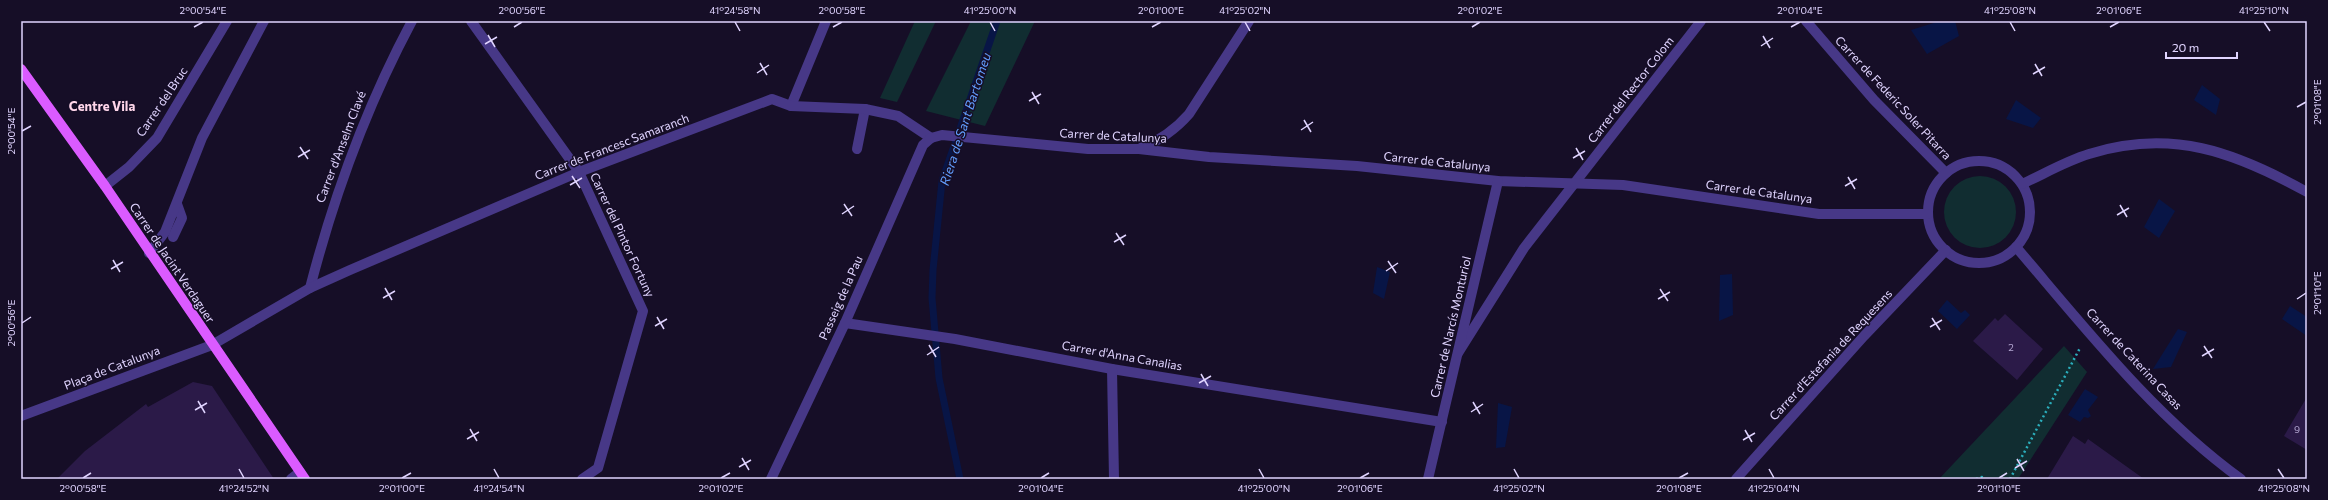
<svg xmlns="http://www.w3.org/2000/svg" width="2328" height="500" viewBox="0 0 2328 500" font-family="Commissioner,sans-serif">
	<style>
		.green { fill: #112d31 }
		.water { fill: #081546 }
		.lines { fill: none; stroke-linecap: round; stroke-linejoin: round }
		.stream { stroke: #081546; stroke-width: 7 }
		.building { fill: #2b1a48 }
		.path { stroke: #2baebc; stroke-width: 2.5; stroke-dasharray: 2 3; stroke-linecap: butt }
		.minor { stroke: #473887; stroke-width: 10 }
		.major { stroke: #db5bff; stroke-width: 10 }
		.ticks { fill: none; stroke: #e0d4ff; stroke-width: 1.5 }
		.labels { text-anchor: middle; stroke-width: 3; stroke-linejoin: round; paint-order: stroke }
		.number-label { font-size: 10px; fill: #b3a6d1 }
		.street-label { font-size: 12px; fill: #e0d4ff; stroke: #160e27 }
		.neighbourhood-label { font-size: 13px; font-weight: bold; fill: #ffd6ea; stroke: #160e27 }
		.water-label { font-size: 13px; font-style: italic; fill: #629eff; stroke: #160e27 }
		.neatline { fill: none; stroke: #e0d4ff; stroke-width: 1.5 }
		.ticks-label { font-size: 10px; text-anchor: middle; fill: #e0d4ff }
	</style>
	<rect width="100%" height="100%" fill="#160e27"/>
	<g class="green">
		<path d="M915,21H936L897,102L880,98Z"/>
		<path d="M971,21H1035L985,126L926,111Z"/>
		<circle cx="1980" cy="212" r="36"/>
		<path d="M2064,346L2087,372L2018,479H1939Z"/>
	</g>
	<g class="water">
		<path d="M1940,21H1955L1959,36L1927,54L1911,30Z"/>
		<path d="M2202,85L2220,99L2216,115L2194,100Z"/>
		<path d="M2016,100L2041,118L2033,128L2006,119Z"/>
		<path d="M2159,199L2175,211L2159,238L2144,227Z"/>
		<path d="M1377,267L1390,272L1384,299L1373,293Z"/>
		<path d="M1732,274L1733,315L1719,321L1720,275Z"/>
		<path d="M1947,300L1961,313L1965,310L1970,315L1957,329L1938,311Z"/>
		<path d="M2290,306L2307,317V336L2282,319Z"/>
		<path d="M2178,329L2187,332L2171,367L2153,369Z"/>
		<path d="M2085,389L2098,397L2088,410L2091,416L2088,418L2084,417L2080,422L2068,415Z"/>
		<path d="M1498,403L1512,407L1505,447L1496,448Z"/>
	</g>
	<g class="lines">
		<path class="stream" d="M960,479L939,378L932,298L933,270L942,181L997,21"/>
	</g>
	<g class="building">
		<path d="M2005,314L2043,349L2017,380L1973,341L1995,318L1998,321Z"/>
		<path d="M193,382L212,386L274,479H57L85,451L146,404L148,407Z"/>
		<path d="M2307,397V450L2284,436Z"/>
		<path d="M2073,436L2085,444L2088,439L2144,479H2047Z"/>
	</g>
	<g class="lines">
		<g class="path">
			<path d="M1976,479L1982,477L1985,479"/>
			<path d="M2010,479L2080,348"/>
		</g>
		<g class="minor">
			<path d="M471,21L579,172L643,311L598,468L582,479"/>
			<path d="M1806,21L1874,100L1946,173"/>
			<path d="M791,106L826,21"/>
			<path d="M1141,148C1161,140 1175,130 1189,114L1249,21"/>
			<path d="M857,149L865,109"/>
			<circle cx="1979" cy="212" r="51"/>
			<path d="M2022,184C2044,174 2066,161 2089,154C2171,128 2235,152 2307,192"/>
			<path d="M105,186L129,167L157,138L227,21"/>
			<path d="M173,237L182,218L177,204"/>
			<path d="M2016,247C2086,329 2154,416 2241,479"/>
			<path d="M149,253L165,232L202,138L264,21"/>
			<path d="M310,288C334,195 366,107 412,21"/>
			<path d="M845,323L955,339L1112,369L1442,422"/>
			<path d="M1458,353L1524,248L1701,21"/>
			<path d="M1112,369L1114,479"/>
			<path d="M21,416L212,345L310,288L350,270L579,172L772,99L791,106L865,109L898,116L931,138"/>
			<path d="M291,479L300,472"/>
			<path d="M771,479L845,323L923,145L931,138L942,135L1088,149H1139L1209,157L1357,166L1498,181L1623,185L1819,214H1928"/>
			<path d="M1428,479L1498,181"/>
			<path d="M1736,479L1864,336L1946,250"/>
		</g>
		<path class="major" d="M21,69L105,186L305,479"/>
	</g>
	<path class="ticks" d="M735,22L740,31M990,22L995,31M1245,22L1250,31M2010,22L2015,31M2264,22L2270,31M194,27L203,22M514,27L522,22M833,27L842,22M1152,27L1161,22M1472,27L1480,22M1791,27L1800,22M2110,27L2119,22M488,35L495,47M1763,36L1770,48M485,44L497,37M1761,46L1773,38M760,63L767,75M2035,64L2042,76M757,73L769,65M2033,74L2045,67M1032,92L1039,104M1029,101L1041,94M2297,107L2306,102M1304,120L1311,132M1301,130L1313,122M22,131L31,126M300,147L308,159M1576,148L1583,160M298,157L310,150M1573,158L1585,151M572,176L580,188M1848,177L1855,189M570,185L582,178M1845,186L1857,179M844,204L852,216M2120,205L2127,217M842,214L854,206M2117,215L2129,208M1116,233L1124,245M1114,242L1126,235M113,260L120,272M1388,261L1396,273M111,269L123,262M1386,271L1398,263M385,288L392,300M1660,289L1668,301M383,298L395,291M1658,299L1670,292M2297,299L2306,293M657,317L664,329M1932,318L1940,330M22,323L31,317M655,326L667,319M1930,327L1942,320M929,345L936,357M2204,346L2212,358M927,355L939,347M2202,356L2214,349M1201,374L1208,386M1199,383L1211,376M198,401L205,413M1473,402L1480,414M195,410L207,403M1471,412L1483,404M470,429L477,441M1745,430L1752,442M467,439L479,432M1743,440L1755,433M742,458L749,470M2017,459L2024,471M739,467L751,460M2015,468L2027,461M239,469L244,478M494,469L499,478M1259,469L1264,478M1514,469L1519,478M1769,469L1774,478M2278,469L2284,478M83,478L91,473M402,478L411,473M721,478L730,473M1041,478L1049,473M1360,478L1369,473M1679,478L1688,473M1999,478L2007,473"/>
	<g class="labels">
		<g class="number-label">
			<text x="2011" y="351">2</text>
			<text x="2297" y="433">9</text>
		</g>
		<g class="street-label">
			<text transform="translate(1631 90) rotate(-52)" y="4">Carrer del Rector Colom</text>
			<text transform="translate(1893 98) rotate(47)" y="4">Carrer de Federic Soler Pitarra</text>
			<text transform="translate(162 102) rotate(-56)" y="4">Carrer del Bruc</text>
			<text transform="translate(1113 136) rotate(3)" y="4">Carrer de Catalunya</text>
			<text transform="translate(341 147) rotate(-69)" y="4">Carrer d'Anselm Clavé</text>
			<text transform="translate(612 147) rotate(-21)" y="4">Carrer de Francesc Samaranch</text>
			<text transform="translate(1437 162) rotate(6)" y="4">Carrer de Catalunya</text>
			<text transform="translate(1759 192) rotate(8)" y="4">Carrer de Catalunya</text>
			<text transform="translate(622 235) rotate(65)" y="4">Carrer del Pintor Fortuny</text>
			<text transform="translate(172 263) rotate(56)" y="4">Carrer de Jacint Verdaguer</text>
			<text transform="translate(841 298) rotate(-66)" y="4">Passeig de la Pau</text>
			<text transform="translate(1451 327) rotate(-77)" y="4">Carrer de Narcís Monturiol</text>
			<text transform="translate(1831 355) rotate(-47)" y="4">Carrer d'Estefania de Requesens</text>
			<text transform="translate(1122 356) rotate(10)" y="4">Carrer d'Anna Canalias</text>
			<text transform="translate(2134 359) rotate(47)" y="4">Carrer de Caterina Casas</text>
			<text transform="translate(112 368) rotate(-21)" y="4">Plaça de Catalunya</text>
		</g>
		<g class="neighbourhood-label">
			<text x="102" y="111">Centre Vila</text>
		</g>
		<g class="water-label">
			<text transform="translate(965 119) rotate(-72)" y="5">Riera de Sant Bartomeu</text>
		</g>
	</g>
	<rect width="2328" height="500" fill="none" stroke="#160e27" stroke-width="44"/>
	<path d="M2166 52v6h71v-6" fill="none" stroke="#e0d4ff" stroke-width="2"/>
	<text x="2172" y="52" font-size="12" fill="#e0d4ff" stroke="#160e27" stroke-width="3" paint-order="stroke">20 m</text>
	<rect x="22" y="22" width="2284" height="456" class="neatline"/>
	<g class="ticks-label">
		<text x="203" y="14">2°00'54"E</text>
		<text x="522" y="14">2°00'56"E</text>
		<text x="735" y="14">41°24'58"N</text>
		<text x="842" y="14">2°00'58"E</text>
		<text x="990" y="14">41°25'00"N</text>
		<text x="1161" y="14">2°01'00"E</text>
		<text x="1245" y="14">41°25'02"N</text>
		<text x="1480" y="14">2°01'02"E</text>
		<text x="1800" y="14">2°01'04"E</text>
		<text x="2010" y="14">41°25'08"N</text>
		<text x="2119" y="14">2°01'06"E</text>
		<text x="2264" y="14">41°25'10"N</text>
		<text transform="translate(2317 102) rotate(-90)" y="4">2°01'08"E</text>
		<text transform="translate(11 131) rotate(-90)" y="4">2°00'54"E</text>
		<text transform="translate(2317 293) rotate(-90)" y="4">2°01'10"E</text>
		<text transform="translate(11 323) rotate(-90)" y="4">2°00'56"E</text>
		<text x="83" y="492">2°00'58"E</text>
		<text x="244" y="492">41°24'52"N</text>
		<text x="402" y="492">2°01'00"E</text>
		<text x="499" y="492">41°24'54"N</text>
		<text x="721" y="492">2°01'02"E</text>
		<text x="1041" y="492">2°01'04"E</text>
		<text x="1264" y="492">41°25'00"N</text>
		<text x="1360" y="492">2°01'06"E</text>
		<text x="1519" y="492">41°25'02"N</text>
		<text x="1679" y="492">2°01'08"E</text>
		<text x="1774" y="492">41°25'04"N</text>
		<text x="1999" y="492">2°01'10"E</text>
		<text x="2284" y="492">41°25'08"N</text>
	</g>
</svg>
